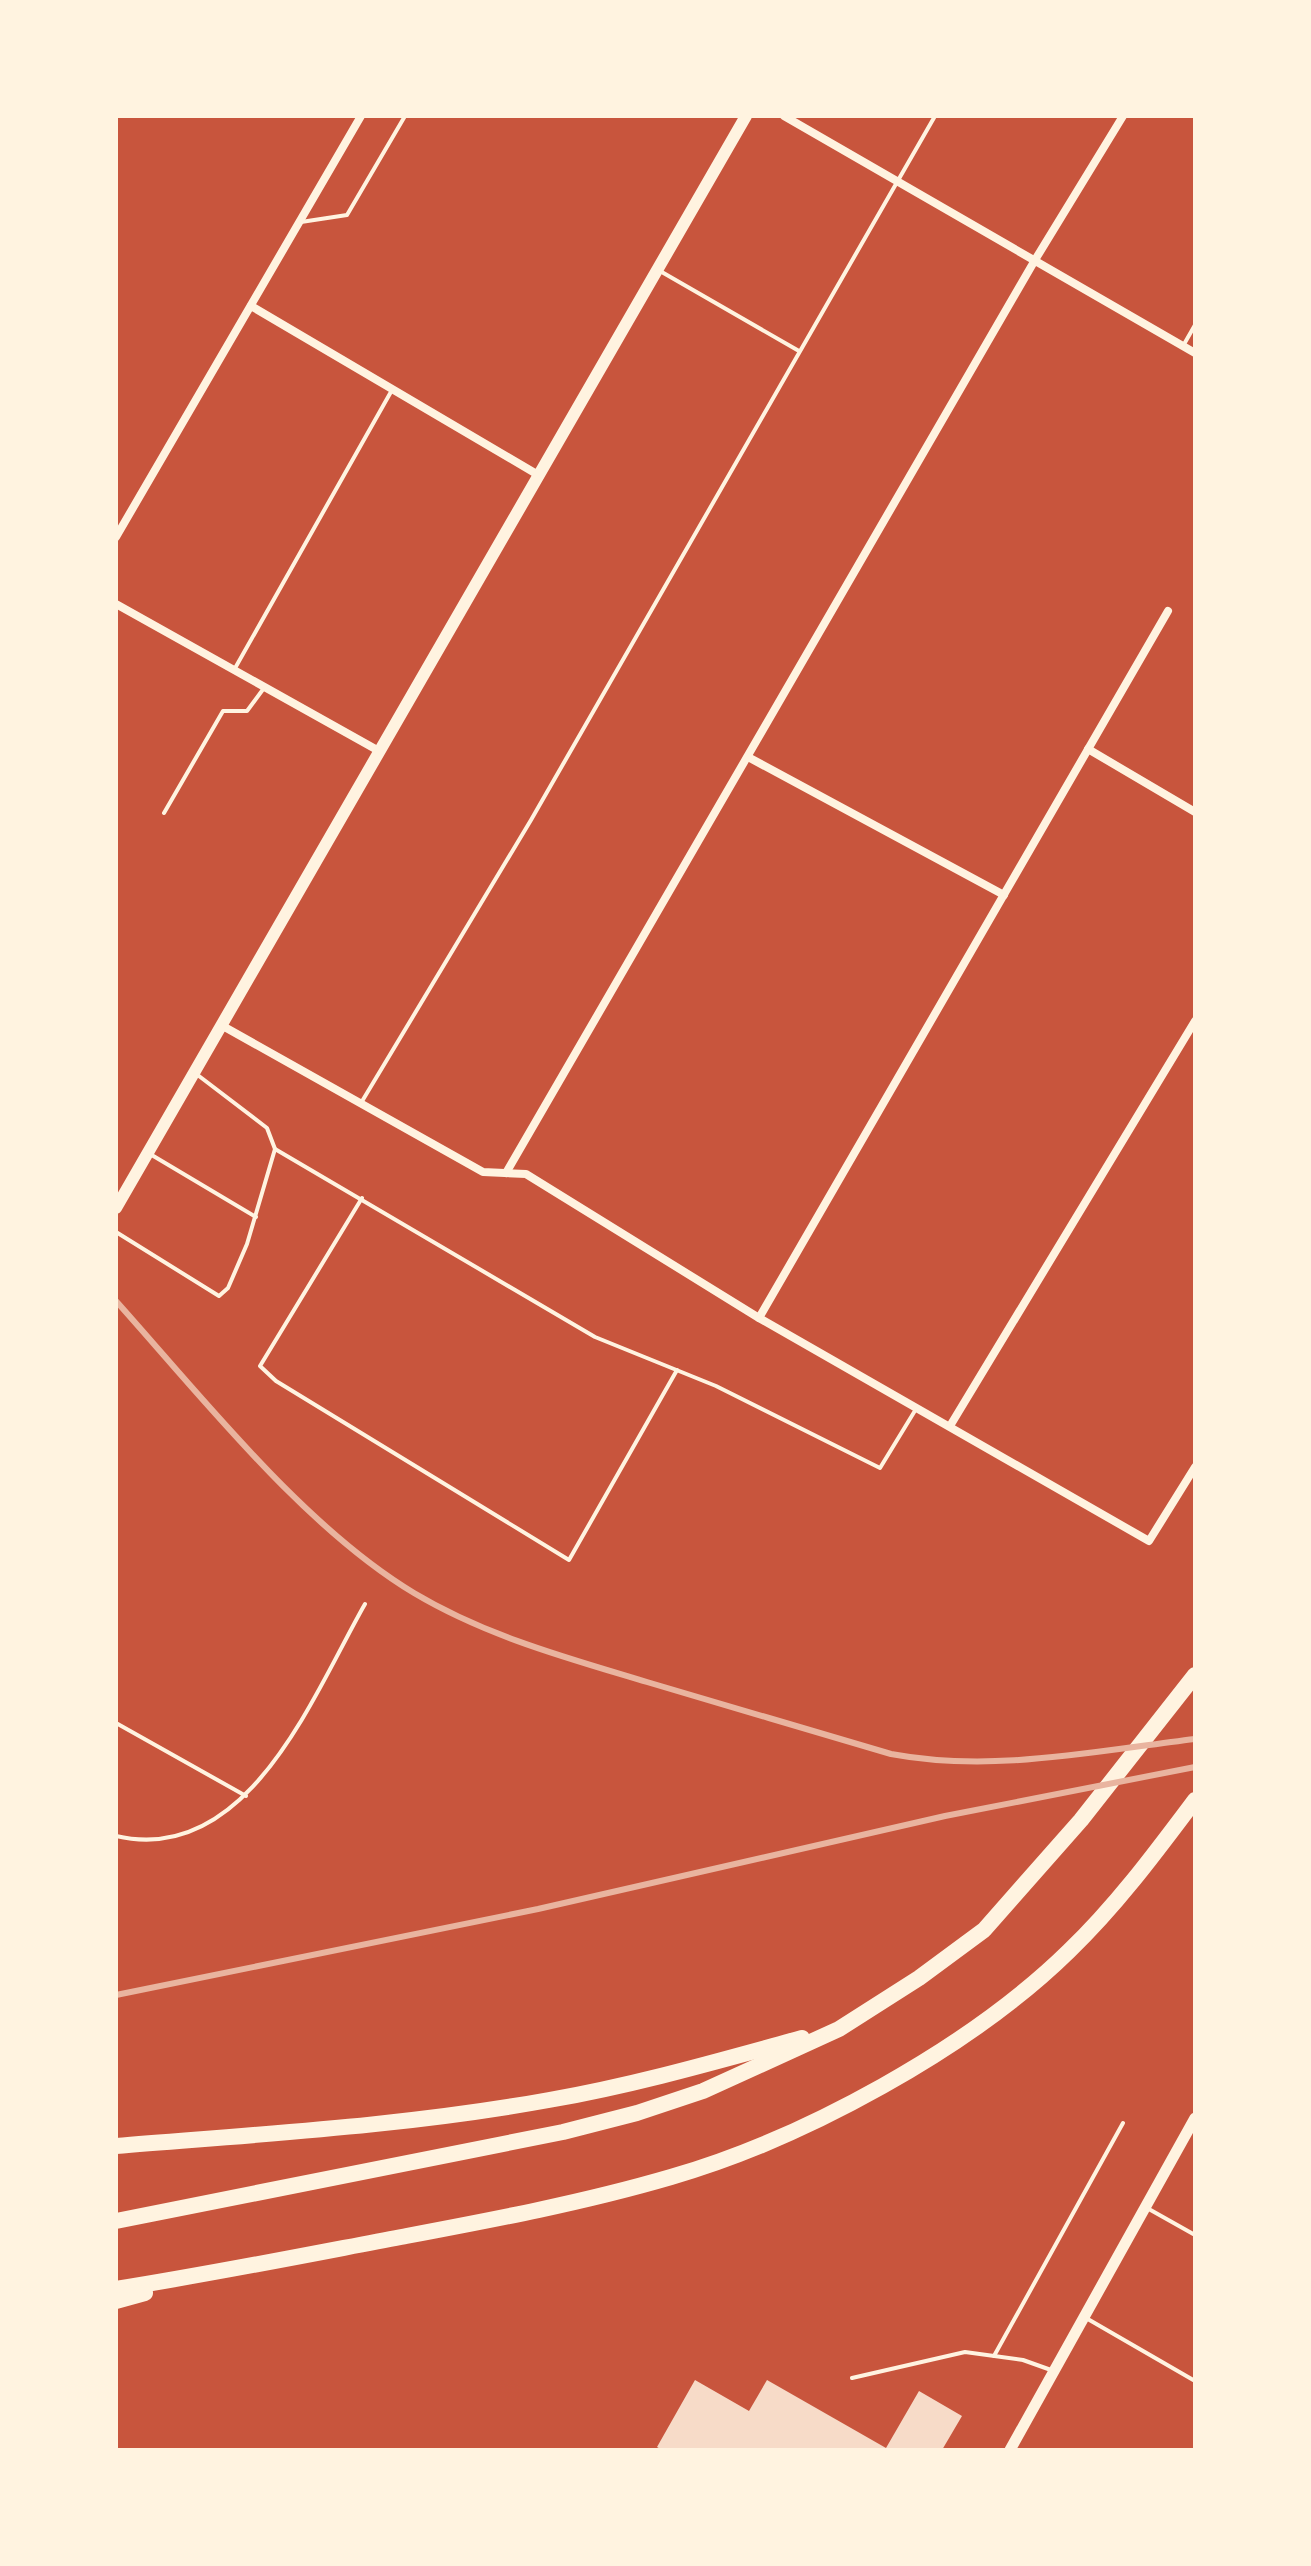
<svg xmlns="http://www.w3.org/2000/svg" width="1311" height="2566" viewBox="0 0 1311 2566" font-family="Arial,sans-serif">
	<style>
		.building { fill: #f7dbc8 }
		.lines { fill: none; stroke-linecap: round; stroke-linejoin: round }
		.service { stroke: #fff3e0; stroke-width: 4 }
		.minor { stroke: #fff3e0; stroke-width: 8 }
		.tertiary { stroke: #fff3e0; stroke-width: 11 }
		.secondary { stroke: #fff3e0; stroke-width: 12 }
		.motorway { stroke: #fff3e0; stroke-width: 16 }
		.rail { stroke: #e9b49f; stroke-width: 6 }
	</style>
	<rect width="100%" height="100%" fill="#c8553d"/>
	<path class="building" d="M695,2380L749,2411L767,2380L886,2448L919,2391L962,2416L942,2450H662L657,2447Z"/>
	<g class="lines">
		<g class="service">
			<path d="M301,222L347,215L405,116"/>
			<path d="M660,271L799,351"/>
			<path d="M1183,346L1195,325"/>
			<path d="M234,670L392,390"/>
			<path d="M164,813L223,711H247L264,688"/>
			<path d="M361,1103L531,820L935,116"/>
			<path d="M275,1149L595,1337L716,1386L880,1468L916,1409"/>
			<path d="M150,1154L256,1217"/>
			<path d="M362,1198L260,1366L276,1381L569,1560L677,1370"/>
			<path d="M116,1232L219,1296L228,1288L247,1244L275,1149L267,1128L195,1073"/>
			<path d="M116,1723L246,1796"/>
			<path d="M116,1836C248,1867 313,1695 365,1604"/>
			<path d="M1147,2208L1195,2235"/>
			<path d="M1086,2318L1195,2381"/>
			<path d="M994,2356L1123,2123"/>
			<path d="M852,2378L965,2352L1023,2360L1051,2370"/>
		</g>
		<g class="minor">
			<path d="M784,116L1195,353"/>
			<path d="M251,306L540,476"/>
			<path d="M116,537L361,116"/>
			<path d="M116,604L379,751"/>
			<path d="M1088,749L1195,812"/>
			<path d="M748,757L1004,895"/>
			<path d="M221,1025L483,1172L526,1174L759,1318L1149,1541L1195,1467"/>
			<path d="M506,1173L1035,260L1123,116"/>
			<path d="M759,1318L1168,611"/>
			<path d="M950,1426L1195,1021"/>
		</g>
		<path class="tertiary" d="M1010,2450L1195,2118"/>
		<path class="secondary" d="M116,1208L746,116"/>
		<g class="motorway">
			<path d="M116,2146C261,2134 406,2126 549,2100C635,2085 718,2061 802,2038"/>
			<path d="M116,2221L563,2132L637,2113L703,2091L839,2029L919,1978L984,1930L1081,1820L1195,1675"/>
			<path d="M116,2289C211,2274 306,2255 401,2237C491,2220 582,2203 671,2177C803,2139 970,2048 1069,1951C1116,1906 1156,1852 1195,1800"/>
			<path d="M116,2301L145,2293"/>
		</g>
		<g class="rail">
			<path d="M116,1301C202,1397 304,1527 414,1593C486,1636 567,1658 647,1682C728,1706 810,1730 891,1754C992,1773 1095,1751 1195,1739"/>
			<path d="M116,1995L538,1909L945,1816L1195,1767"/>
		</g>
	</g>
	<rect width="1311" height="2566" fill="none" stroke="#fff3e0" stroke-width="236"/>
</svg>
